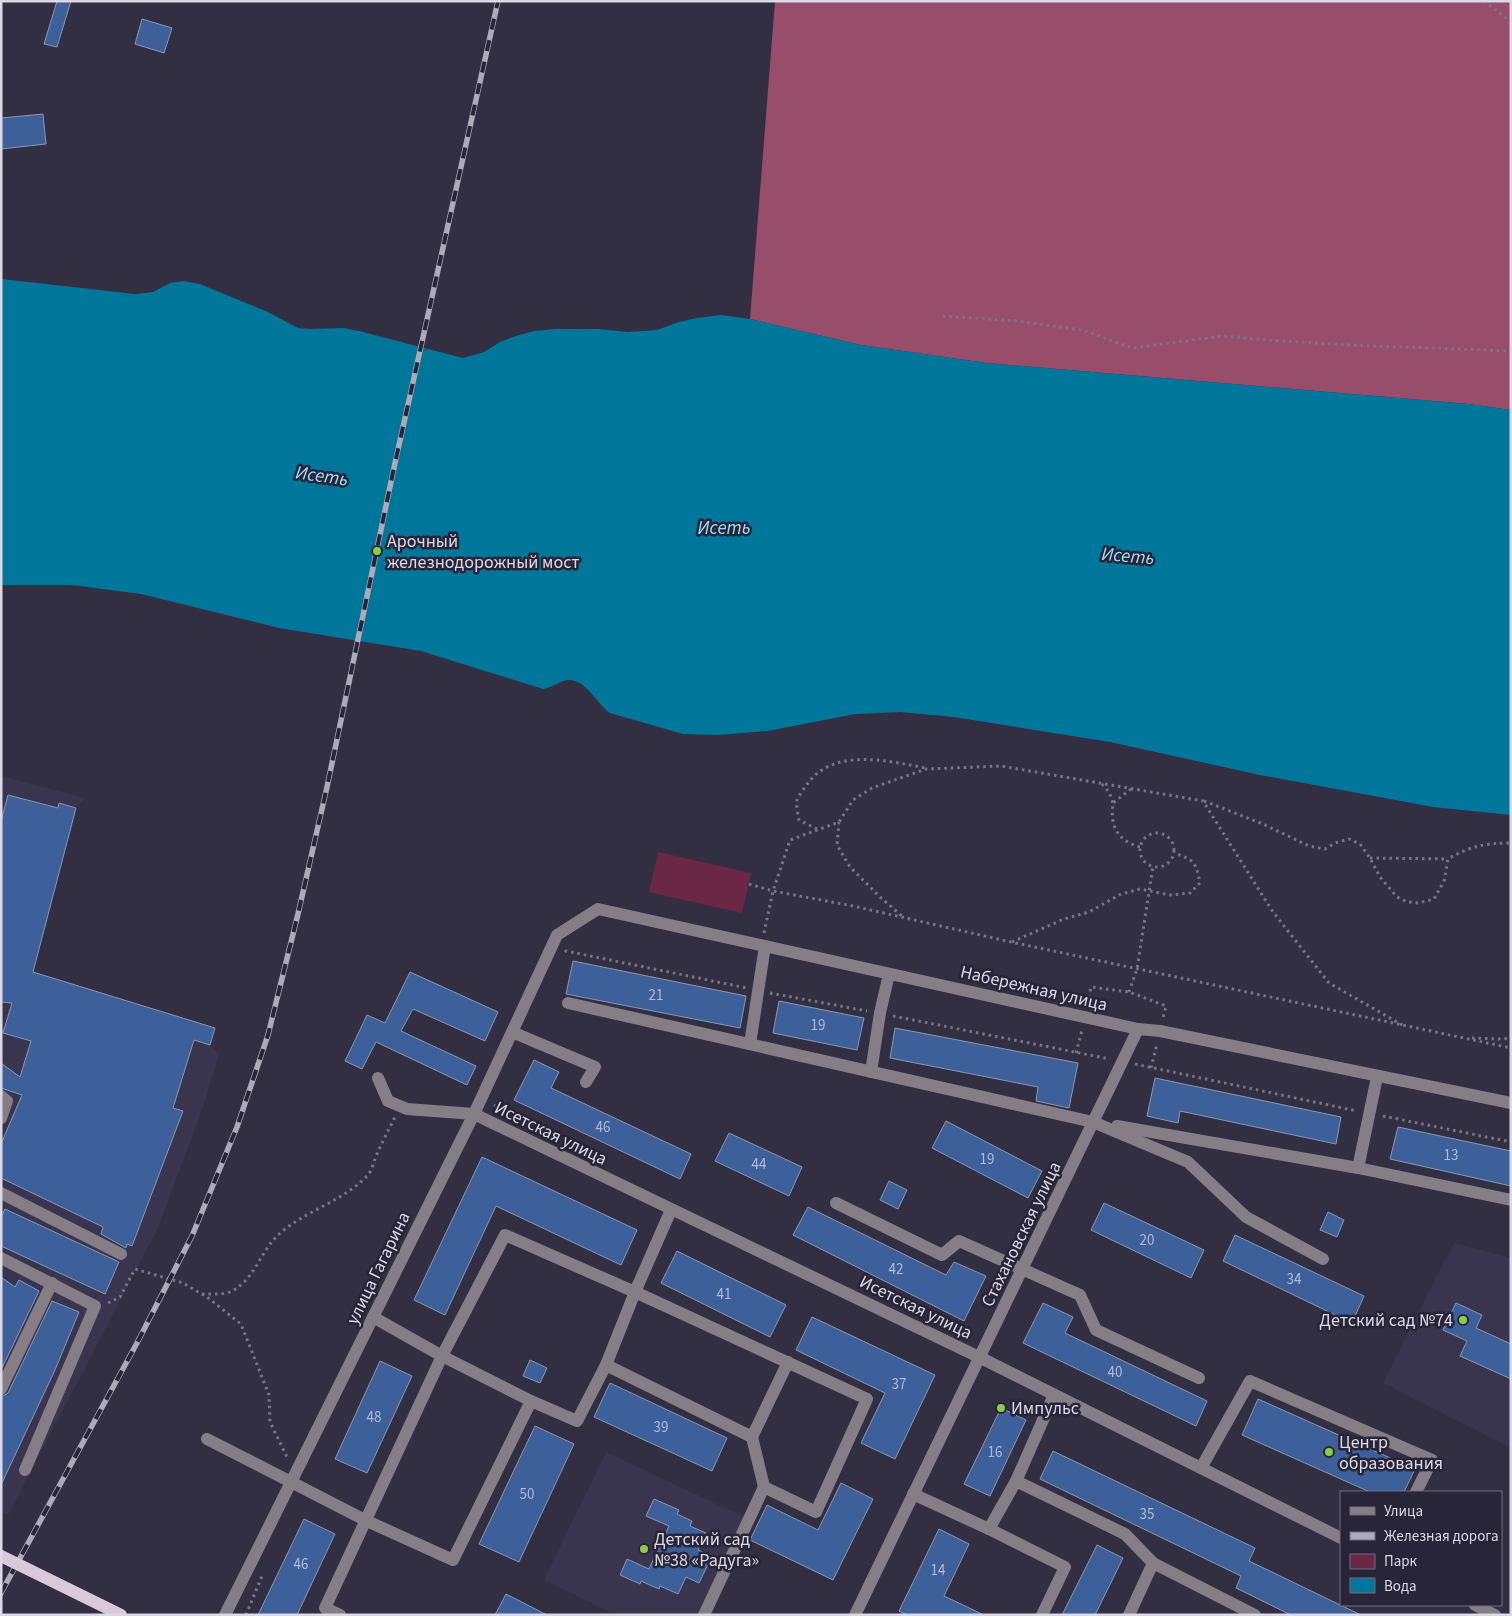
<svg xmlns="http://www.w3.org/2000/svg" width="1512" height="1616" viewBox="0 0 1512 1616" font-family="'Source Sans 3',sans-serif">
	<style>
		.built { fill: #3a354f }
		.green { fill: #6b2844 }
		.forest { fill: #984e6b }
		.water { fill: #00769a }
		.building { fill: #3d609b; stroke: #8b98ae }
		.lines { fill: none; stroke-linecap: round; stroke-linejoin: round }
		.path { stroke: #787686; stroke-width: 3; stroke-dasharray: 2.5 4; stroke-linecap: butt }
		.minor { stroke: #867e86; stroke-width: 12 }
		.rail-casing { stroke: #acabb8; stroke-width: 5.5 }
		.rail { stroke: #282538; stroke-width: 4; stroke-dasharray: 11; stroke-linecap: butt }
		.major-bridge { stroke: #dac9db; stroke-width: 12 }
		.poi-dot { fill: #8bce46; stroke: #282538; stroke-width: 2 }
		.labels { text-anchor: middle; stroke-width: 5; stroke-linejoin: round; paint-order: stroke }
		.number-label { font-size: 15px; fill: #b3bbd2 }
		.poi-label { font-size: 18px; fill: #dad9e5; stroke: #282538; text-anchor: start }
		.street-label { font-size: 18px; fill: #dad9e5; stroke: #282538 }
		.water-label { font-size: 19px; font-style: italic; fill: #9bdffd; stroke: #282538 }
	</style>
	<rect width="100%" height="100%" fill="#322f42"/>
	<g class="built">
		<path d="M1,776L85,798L76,808L33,972L215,1028L210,1045L219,1054L202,1110L157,1230L8,1515L1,1512Z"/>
		<path d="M1454,1243L1511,1258V1448L1383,1383Z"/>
		<path d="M606,1452L744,1517L698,1615H617L544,1580Z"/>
	</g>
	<path class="green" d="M658,852L751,873L742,913L649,892Z"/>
	<path class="forest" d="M775,1H1511V410L1469,404L986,363L861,345L750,319Z"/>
	<path class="water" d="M1,279L135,294L153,292L170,283L183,281L200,284L268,312L298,328L310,329L343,328L359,331L463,358L484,352L500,342L516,336L534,331L555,329H599L628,332L657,330L679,322L697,318L721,315L750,319L861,345L986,363L1469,404L1511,410V815L1433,807L1260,775L1110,742L954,717L900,712L855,714L768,731L718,735L683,734L610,713C597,704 587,681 570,680C560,680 552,688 543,689L421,651L279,628L141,594L72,585H1Z"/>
	<g class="building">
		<path d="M57,1H71L57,47L44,44Z"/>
		<path d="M142,19L172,28L164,53L135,44Z"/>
		<path d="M43,114L46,144L1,149V118Z"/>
		<path d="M8,795L58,808L59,803L76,808L33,972L215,1028L210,1045L194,1040L173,1108L183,1111L132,1246L127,1244L126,1248L101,1234L103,1227L1,1178V1144L22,1095L1,1088V1063L20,1077L31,1041L3,1033L12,1003L1,1002V821Z"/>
		<path d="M573,961L746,996L740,1028L566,994Z"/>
		<path d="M410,972L498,1012L485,1041L413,1009L401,1031L476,1066L467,1085L376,1042L362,1069L345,1061L367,1015L385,1023Z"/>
		<path d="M779,1001L864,1018L857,1050L773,1033Z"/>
		<path d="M895,1028L1078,1063L1069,1108L1036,1101L1038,1087L890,1058Z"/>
		<path d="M534,1060L559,1072L551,1088L691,1154L680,1179L514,1100Z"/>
		<path d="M1155,1078L1341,1117L1336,1144L1180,1111L1178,1123L1147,1116Z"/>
		<path d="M946,1121L1042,1171L1028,1198L932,1148Z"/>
		<path d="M1398,1127L1511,1151V1186L1390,1159Z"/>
		<path d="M729,1133L802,1167L789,1196L715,1161Z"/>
		<path d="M482,1157L637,1230L621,1265L496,1206L445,1315L414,1300Z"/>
		<path d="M889,1181L907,1190L898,1209L880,1200Z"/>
		<path d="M1104,1203L1204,1250L1191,1278L1091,1230Z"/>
		<path d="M808,1207L946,1275L954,1262L986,1276L964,1321L793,1235Z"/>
		<path d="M5,1209L119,1262L105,1294L1,1246V1217Z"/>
		<path d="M1328,1212L1344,1220L1337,1237L1320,1230Z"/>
		<path d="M1235,1235L1364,1296L1352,1323L1223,1261Z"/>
		<path d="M677,1251L786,1305L770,1337L661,1283Z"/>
		<path d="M1,1277L15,1287L19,1280L39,1291L1,1370Z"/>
		<path d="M52,1301L79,1312L55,1370L1,1485V1397L8,1393Z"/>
		<path d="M1043,1303L1073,1317L1065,1333L1207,1401L1196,1426L1023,1343Z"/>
		<path d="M1456,1303L1482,1315L1476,1328L1511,1344V1379L1460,1356L1467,1341L1443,1330Z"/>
		<path d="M812,1317L935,1375L895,1459L861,1443L885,1393L796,1350Z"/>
		<path d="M530,1360L547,1368L540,1383L523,1376Z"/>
		<path d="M380,1361L412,1376L367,1473L335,1459Z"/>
		<path d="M610,1383L727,1438L712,1471L594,1417Z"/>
		<path d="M1258,1399L1415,1469L1404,1492H1370L1242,1435Z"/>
		<path d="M1001,1408L1026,1420L990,1496L964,1484Z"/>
		<path d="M535,1426L574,1444L519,1562L479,1544Z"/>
		<path d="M1053,1451L1255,1548L1249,1561L1361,1615H1291L1236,1588L1241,1576L1040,1479Z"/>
		<path d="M841,1483L873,1499L833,1580L750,1540L767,1505L818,1530Z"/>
		<path d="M654,1499L679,1510L677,1514L692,1521L690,1526L706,1533L698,1550L712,1556L699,1583L686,1577L678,1594L660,1586L659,1589L641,1581L640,1584L620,1575L627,1559L649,1569L669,1526L646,1516Z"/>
		<path d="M304,1519L335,1534L297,1615H258Z"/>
		<path d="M939,1529L969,1544L944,1596L984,1615H907L899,1611Z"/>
		<path d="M1097,1545L1123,1558L1095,1615H1062Z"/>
		<path d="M506,1594L547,1615H495Z"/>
	</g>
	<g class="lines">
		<g class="path">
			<path d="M1484,1L1511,22"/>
			<path d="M943,316L1017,321L1082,330L1132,348L1224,336L1267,340L1349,345L1511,351"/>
			<path d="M1102,784L1109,792L1113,803"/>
			<path d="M1131,789L1113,803C1110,827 1117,840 1140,847"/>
			<path d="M1204,801L1263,824L1309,846L1325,849L1335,843L1349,839L1360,844L1370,858L1380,877L1397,897L1408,902L1418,903L1434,899L1444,881L1448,859C1470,846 1486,843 1511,843"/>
			<path d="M839,822L837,845L850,867L880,897L903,917"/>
			<path d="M817,829L799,820C798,814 796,806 797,800C798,796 803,791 805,787C832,746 886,761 926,768"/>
			<circle cx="1157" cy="850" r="17"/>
			<path d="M1370,858L1448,859"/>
			<path d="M749,884L773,891L853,906L1011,942L1511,1048"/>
			<path d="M764,933L773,891L790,840L839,822L853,800L872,788L926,769L1001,766L1203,801L1273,912L1329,983L1404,1026"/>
			<path d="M1012,942L1064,919L1089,912L1121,894L1140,889L1170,895L1190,893L1200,883C1196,863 1195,860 1174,853"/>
			<path d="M565,952L566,951L747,988"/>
			<path d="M1129,992L1137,969L1153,866"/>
			<path d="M770,993L867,1011"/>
			<path d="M1087,1004L1091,987L1129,992L1166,1006L1163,1018"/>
			<path d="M893,1016L1110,1059"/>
			<path d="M1472,1038L1501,1039L1511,1038"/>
			<path d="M1076,1053L1082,1030"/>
			<path d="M1135,1064L1357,1111"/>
			<path d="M1151,1068L1157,1044"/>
			<path d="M494,1105L535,1125"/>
			<path d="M1383,1116L1511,1142"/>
			<path d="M202,1294C211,1294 224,1295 232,1291C255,1279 260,1252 278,1235C304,1211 342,1202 367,1176C373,1170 374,1159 378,1152C383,1140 389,1129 395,1117"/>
			<path d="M108,1303L120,1297L135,1269L183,1283L207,1297L241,1324L269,1395L270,1422L288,1459"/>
			<path d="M246,1615L262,1576"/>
		</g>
		<g class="minor">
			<path d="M568,1003L1093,1122L1188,1162L1246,1217L1323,1259"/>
			<path d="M512,1032L595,1067L586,1082"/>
			<path d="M750,1044L765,946"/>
			<path d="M871,1072L880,1013L889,974"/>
			<path d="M1377,1077L1358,1168L1511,1200"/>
			<path d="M378,1078L388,1101L407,1109L474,1114L981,1358L1341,1538"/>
			<path d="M1,1096L7,1101L1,1118"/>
			<path d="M1117,1126L1358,1168"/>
			<path d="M1,1193L121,1254"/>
			<path d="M836,1203L942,1255L959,1241L1080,1295L1096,1330L1199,1378"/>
			<path d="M671,1210L635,1292L867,1399L816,1512L764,1487L704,1615"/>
			<path d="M1,1258L95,1306L25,1470"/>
			<path d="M373,1317L442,1356L531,1401"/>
			<path d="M606,1365L752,1437L788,1362"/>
			<path d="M1,1389L52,1283"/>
			<path d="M752,1437L764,1487"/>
			<path d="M207,1439L367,1521L453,1560L531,1401L577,1421L606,1365L635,1292L505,1235L442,1356L325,1608L340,1615"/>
			<path d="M1201,1468L1250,1381L1432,1460L1416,1492"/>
			<path d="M1016,1481L1054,1395"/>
			<path d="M913,1494L989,1529L1016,1481L1125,1534L1153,1563L1255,1615"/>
			<path d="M989,1529L1065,1567L1042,1615"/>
			<path d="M1475,1605L1495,1615"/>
			<path d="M225,1615L474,1114L557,935L598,909L1138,1029L1160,1031L1511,1103"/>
			<path d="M855,1615L1138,1029"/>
			<path d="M1129,1615L1153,1563"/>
		</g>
		<defs>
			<path id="rail" d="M1,1593L137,1343L192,1236L237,1127L268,1035L298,914L327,787L395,463L498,1"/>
		</defs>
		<use href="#rail" class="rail-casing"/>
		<use href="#rail" class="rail"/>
		<path class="major-bridge" d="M1,1556L121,1615"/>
	</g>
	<g class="poi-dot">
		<circle cx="377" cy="551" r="5"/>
		<circle cx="1463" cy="1320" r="5"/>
		<circle cx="1001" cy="1408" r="5"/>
		<circle cx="1329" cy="1452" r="5"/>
		<circle cx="644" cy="1549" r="5"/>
	</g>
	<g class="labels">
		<g class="number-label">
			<text x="656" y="1000">21</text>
			<text x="818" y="1030">19</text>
			<text x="603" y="1132">46</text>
			<text x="1451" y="1160">13</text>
			<text x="987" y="1164">19</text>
			<text x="759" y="1169">44</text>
			<text x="1147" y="1245">20</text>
			<text x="896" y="1274">42</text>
			<text x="1294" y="1284">34</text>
			<text x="724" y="1299">41</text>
			<text x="1115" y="1377">40</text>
			<text x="899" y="1389">37</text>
			<text x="374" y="1422">48</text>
			<text x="661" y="1432">39</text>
			<text x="995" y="1457">16</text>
			<text x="527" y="1499">50</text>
			<text x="1147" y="1519">35</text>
			<text x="301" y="1569">46</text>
			<text x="938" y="1575">14</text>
		</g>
		<g class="poi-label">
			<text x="387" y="547">Арочный<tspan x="387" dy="21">железнодорожный мост</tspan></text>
			<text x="1453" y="1326" text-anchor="end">Детский сад №74</text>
			<text x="1011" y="1414">Импульс</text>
			<text x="1339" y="1448">Центр<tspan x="1339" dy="21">образования</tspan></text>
			<text x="654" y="1545">Детский сад<tspan x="654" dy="21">№38 «Радуга»</tspan></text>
		</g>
		<g class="street-label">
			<text transform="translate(1034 988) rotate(13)" y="6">Набережная улица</text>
			<text transform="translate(551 1133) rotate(26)" y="6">Исетская улица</text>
			<text transform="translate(1021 1234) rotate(-64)" y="6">Стахановская улица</text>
			<text transform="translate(378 1268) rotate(-64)" y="6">улица Гагарина</text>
			<text transform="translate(916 1307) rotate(26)" y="6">Исетская улица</text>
		</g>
		<g class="water-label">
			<text transform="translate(322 475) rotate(8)" y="7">Исеть</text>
			<text x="724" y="534">Исеть</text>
			<text transform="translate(1128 555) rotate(5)" y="7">Исеть</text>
		</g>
	</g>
	<rect width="1512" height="1616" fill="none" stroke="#dad9e5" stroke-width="5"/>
	<rect x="1340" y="1491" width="162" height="115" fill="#282538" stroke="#6f6d7d"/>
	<rect x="1350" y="1507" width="25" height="8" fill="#867e86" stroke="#6f6d7d"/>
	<text x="1384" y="1516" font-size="15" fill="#dad9e5">Улица</text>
	<rect x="1350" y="1532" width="25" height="8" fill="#acabb8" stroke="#6f6d7d"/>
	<text x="1384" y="1541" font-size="15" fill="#dad9e5">Железная дорога</text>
	<rect x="1350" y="1554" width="25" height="15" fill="#6b2844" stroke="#6f6d7d"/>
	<text x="1384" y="1566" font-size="15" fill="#dad9e5">Парк</text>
	<rect x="1350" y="1578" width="25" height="15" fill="#00769a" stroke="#6f6d7d"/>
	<text x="1384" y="1591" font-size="15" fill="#dad9e5">Вода</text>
</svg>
